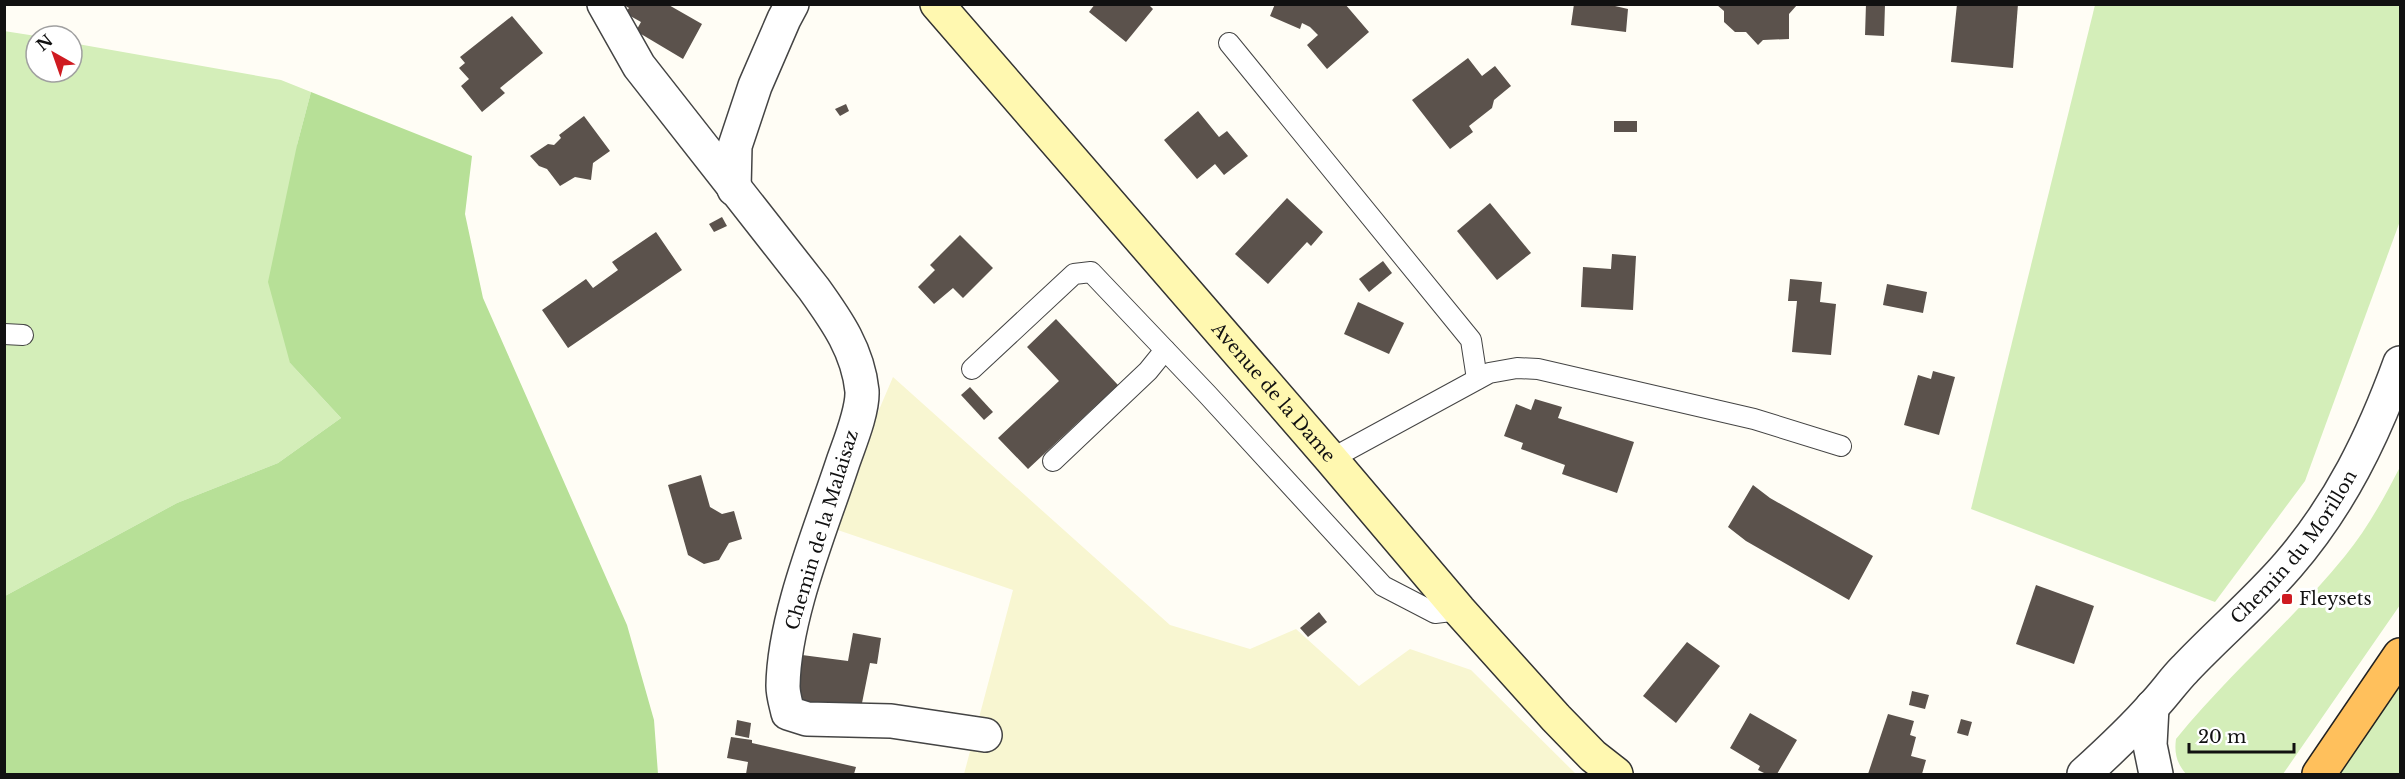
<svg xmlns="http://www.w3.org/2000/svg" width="2405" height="779" viewBox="0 0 2405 779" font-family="'Libre Baskerville',serif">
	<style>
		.farmland { fill: #f8f6d1 }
		.green { fill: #d4eeb9 }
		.forest { fill: #b7e097 }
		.building { fill: #5b524c }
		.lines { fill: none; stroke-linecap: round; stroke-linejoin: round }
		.service-casing { stroke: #444; stroke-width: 22 }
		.minor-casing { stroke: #444; stroke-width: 36 }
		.secondary-casing { stroke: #333; stroke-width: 36 }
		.trunk-casing { stroke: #222; stroke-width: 36 }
		.service { stroke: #fff; stroke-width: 20 }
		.minor { stroke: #fff; stroke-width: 33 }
		.secondary { stroke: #fff8b0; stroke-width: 33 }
		.trunk { stroke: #ffc05c; stroke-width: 33 }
		.poi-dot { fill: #cf1b21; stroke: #fff; stroke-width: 2 }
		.labels { text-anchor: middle; stroke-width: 6; stroke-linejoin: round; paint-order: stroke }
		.street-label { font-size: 18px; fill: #111; stroke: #fff }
		.poi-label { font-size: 18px; fill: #111; stroke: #fff; text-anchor: start }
	</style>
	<rect width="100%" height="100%" fill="#fffdf5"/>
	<path class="farmland" d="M893,377L1170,625L1250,649L1296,629L1359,686L1410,649L1471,670L1576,774H964L1013,590L829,527Z"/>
	<g class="green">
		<path d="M2095,5H2400V221L2305,481L2215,602L1971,509Z"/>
		<path d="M4,31L36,36V72H72V43L281,80L311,92L297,145L290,363L341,418L278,463L177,503L5,596Z"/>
		<path d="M2400,467V605L2283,774H2186C2177,763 2174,754 2176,739C2228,675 2292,621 2345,556C2367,529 2384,498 2400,467Z"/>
		<path d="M2400,683V774H2337Z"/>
	</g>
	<path class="forest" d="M311,92L472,156L465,214L483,298L627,625L654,720L658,774H5V596L177,503L278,463L341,418L290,363L268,282L297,145Z"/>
	<g class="building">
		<path d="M622,4H667L702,24L683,59L636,31L641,22L625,13L629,8Z"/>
		<path d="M1095,4H1148L1153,9L1126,42L1089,12Z"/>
		<path d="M1275,4H1345L1369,32L1327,69L1307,45L1318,35L1310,27L1302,23L1300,29L1270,16Z"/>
		<path d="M1574,4H1615V6L1628,9L1626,32L1571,25Z"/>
		<path d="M1866,4H1885L1884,36L1865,35Z"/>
		<path d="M1957,4H2018L2013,68L1951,62Z"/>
		<path d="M1717,5H1797L1789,14V39L1763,40L1758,45L1746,32H1735L1724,22V11Z"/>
		<path d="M512,16L543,53L500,88L505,93L482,112L461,86L469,79L459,68L465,63L460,57Z"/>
		<path d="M1468,58L1482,76L1495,66L1511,86L1494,100L1492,108L1469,126L1473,132L1450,149L1412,100Z"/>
		<path d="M846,104L849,111L840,116L835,109Z"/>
		<path d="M1198,111L1219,137L1227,131L1248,156L1224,175L1215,164L1197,179L1164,140Z"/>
		<path d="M584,116L610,151L593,163L591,180L575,177L560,186L547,169L539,166L530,156L548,144L554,145L561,138L559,135Z"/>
		<rect x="1614" y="121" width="23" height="11"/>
		<path d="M1287,198L1323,232L1311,246L1307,242L1268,284L1235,254Z"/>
		<path d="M1490,203L1531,253L1497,280L1457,231Z"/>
		<path d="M722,217L727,226L714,232L709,224Z"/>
		<path d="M656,232L682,270L568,348L542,310L586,279L593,288L618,270L612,262Z"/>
		<path d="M960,235L993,268L963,298L953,288L934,304L918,287L935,270L930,265Z"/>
		<path d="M1612,254L1636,256L1633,310L1581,307L1583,267L1611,269Z"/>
		<path d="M1383,261L1392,273L1369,292L1359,279Z"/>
		<path d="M1790,279L1822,282L1820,302L1836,304L1831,355L1792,352L1797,301H1788Z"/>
		<path d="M1887,284L1927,292L1923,313L1883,305Z"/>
		<path d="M1358,302L1404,323L1389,354L1344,334Z"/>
		<path d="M1056,319L1118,385L1028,469L998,438L1059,381L1027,347Z"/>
		<path d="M1933,371L1955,377L1939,435L1904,425L1918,375L1931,379Z"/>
		<path d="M970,387L993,412L984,420L961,395Z"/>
		<path d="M1535,399L1562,407L1558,418L1634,442L1617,493L1562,474L1565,465L1521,449L1523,443L1504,436L1516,404L1531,410Z"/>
		<path d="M701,475L710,507L722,514L734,511L742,539L729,543L719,560L704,564L688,555L668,485Z"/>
		<path d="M1753,485L1770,498L1873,556L1849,600L1746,541L1728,527Z"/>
		<path d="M2036,585L2094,606L2074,664L2016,644Z"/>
		<path d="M1319,612L1327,622L1308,637L1300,628Z"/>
		<path d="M853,633L881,638L877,664L870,663L861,708L795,700L802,655L848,661Z"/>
		<path d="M1687,642L1720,666L1676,723L1643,696Z"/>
		<path d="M1912,691L1929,695L1925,709L1909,705Z"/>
		<path d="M1750,713L1797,740L1777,774H1766L1758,770L1760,766L1730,748Z"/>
		<path d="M1888,714L1914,721L1910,735L1916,737L1911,756L1926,760L1922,774H1868Z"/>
		<path d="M1961,719L1972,722L1968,736L1957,733Z"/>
		<path d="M737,720L751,723L749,738L735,735Z"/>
		<path d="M731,737L752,740V743L856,767L854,774H746L748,762L727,758Z"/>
	</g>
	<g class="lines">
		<defs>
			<g id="service">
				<path d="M1229,43L1471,340L1477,379"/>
				<path d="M4,334L23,335"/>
				<path d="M972,369L1074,274L1091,272L1207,394L1383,586L1435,613L1459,610"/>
				<path d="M1331,459L1489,373L1517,368L1538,369L1754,419L1841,446"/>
				<path d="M1053,461L1148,371L1165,350"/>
			</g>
			<g id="minor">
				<path d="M604,4L639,66L814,289C837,321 858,351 862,391C863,411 850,442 843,462C821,529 784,616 783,686C783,695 786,704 788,713L807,719L891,721L985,735"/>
				<path d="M734,189L735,146L755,86L784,19L792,4"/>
				<path d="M2152,707L2150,745L2156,774"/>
				<path id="s1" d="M2084,774C2107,753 2131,731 2152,707C2164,695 2173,681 2185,669C2218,634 2256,602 2288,565C2340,505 2373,437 2400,363"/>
			</g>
			<g id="secondary">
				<path id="s2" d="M937,4L1331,459L1459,610L1556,718L1593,756L1616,774"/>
			</g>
			<path id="trunk" d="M2319,774L2400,655"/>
		</defs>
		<use href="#service" class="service-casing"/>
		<use href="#minor" class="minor-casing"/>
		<use href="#secondary" class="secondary-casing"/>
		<use href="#trunk" class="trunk-casing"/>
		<use href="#service" class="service"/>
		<use href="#minor" class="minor"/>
		<use href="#secondary" class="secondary"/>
		<use href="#trunk" class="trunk"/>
	</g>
	<rect class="poi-dot" x="2281" y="593" width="12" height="12" rx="3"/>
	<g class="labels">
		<g class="street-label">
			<text dy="6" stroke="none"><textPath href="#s2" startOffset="514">Avenue de la Dame</textPath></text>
			<text transform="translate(822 530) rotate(-73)" y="6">Chemin de la Malaisaz</text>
			<text dy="6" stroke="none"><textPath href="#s1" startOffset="310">Chemin du Morillon</textPath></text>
		</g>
		<g class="poi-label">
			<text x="2299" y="605">Fleysets</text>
		</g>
	</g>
	<rect width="2405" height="779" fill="none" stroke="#111111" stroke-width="12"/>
	<g transform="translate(54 54) rotate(320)"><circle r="28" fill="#ffffff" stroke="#a0a0a0" stroke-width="1.5"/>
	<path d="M0-4.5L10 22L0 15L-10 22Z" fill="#cf1b21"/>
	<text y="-9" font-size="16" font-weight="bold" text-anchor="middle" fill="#111111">N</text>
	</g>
	<path d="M2189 743v9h105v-9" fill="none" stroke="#111111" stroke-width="3"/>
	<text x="2198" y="743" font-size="18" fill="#111111" stroke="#ffffff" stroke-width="4.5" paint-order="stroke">20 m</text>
</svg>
